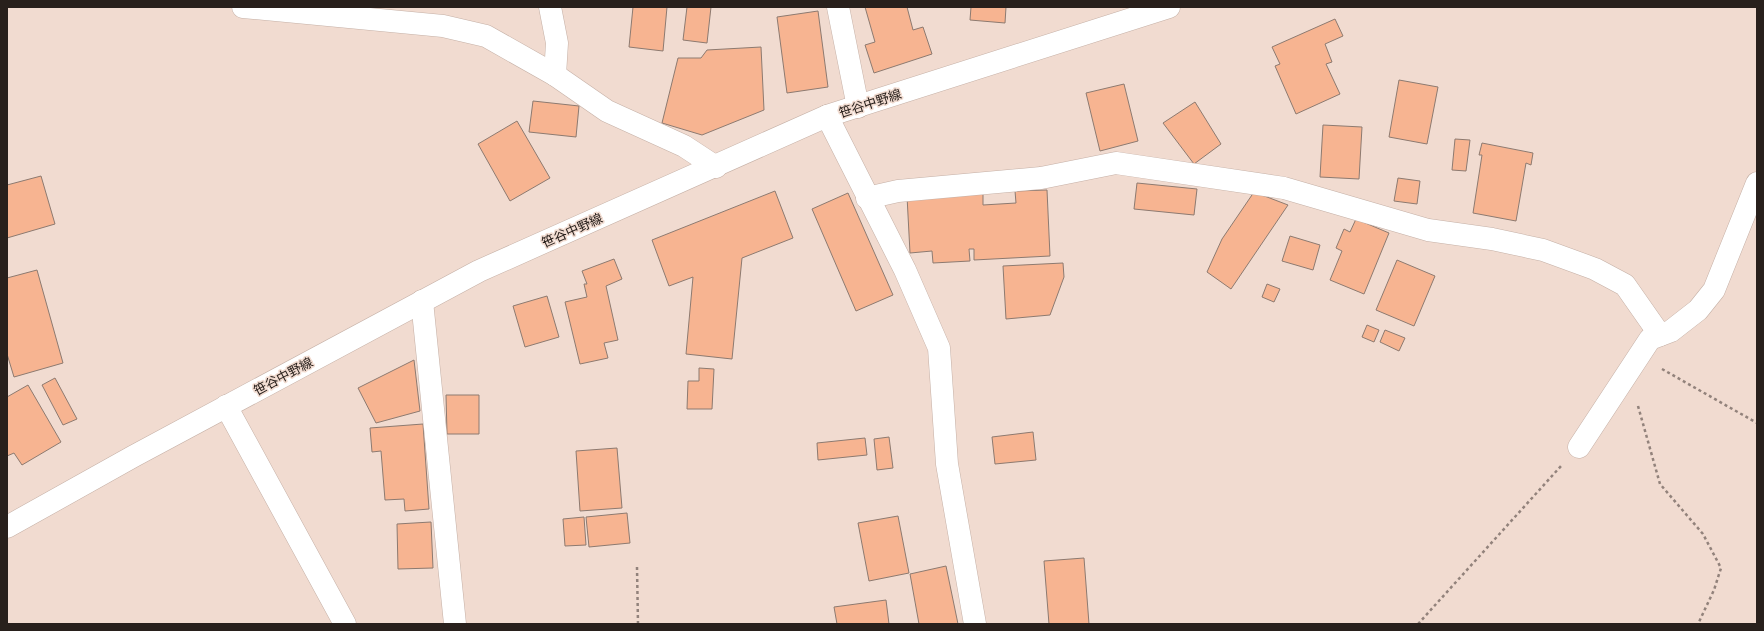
<svg xmlns="http://www.w3.org/2000/svg" width="1764" height="631" viewBox="0 0 1764 631" font-family="'Varela Round','Noto Sans JP',sans-serif">
	<style>
		.building { fill: #f7b491; stroke: #8d7a70 }
		.lines { fill: none; stroke-linecap: round; stroke-linejoin: round }
		.minor-casing { stroke: #c5b0a6; stroke-width: 23 }
		.path { stroke: #92827b; stroke-width: 2.5; stroke-dasharray: 3 3; stroke-linecap: butt }
		.minor { stroke: #fff; stroke-width: 22 }
		.labels { text-anchor: middle; stroke-width: 3; stroke-linejoin: round; paint-order: stroke }
		.street-label { font-size: 13px; fill: #28201c; stroke: #f1dbd0 }
	</style>
	<rect width="100%" height="100%" fill="#f1dbd0"/>
	<g class="building">
		<path d="M633,7H667L663,51L629,47Z"/>
		<path d="M687,7H711L707,43L683,40Z"/>
		<path d="M865,7H907L913,30L923,27L932,54L874,73L865,45L875,42Z"/>
		<path d="M971,7H1006L1005,23L970,20Z"/>
		<path d="M818,11L828,87L787,93L777,17Z"/>
		<path d="M1335,19L1343,36L1325,44L1332,62L1326,64L1340,94L1296,114L1275,66L1280,64L1272,47Z"/>
		<path d="M761,47L764,110L702,135L662,123L678,58H701L707,50Z"/>
		<path d="M1399,80L1438,87L1427,144L1389,137Z"/>
		<path d="M1124,84L1138,141L1100,151L1086,93Z"/>
		<path d="M533,101L579,106L576,137L529,132Z"/>
		<path d="M1195,102L1221,144L1194,164L1163,123Z"/>
		<path d="M517,121L550,178L510,201L478,144Z"/>
		<path d="M1323,125L1362,127L1359,179L1320,177Z"/>
		<path d="M1455,139L1470,140L1466,171L1452,170Z"/>
		<path d="M1482,143L1533,153L1531,165L1526,163L1516,221L1473,213L1482,155H1479Z"/>
		<path d="M41,176L55,224L7,238V185Z"/>
		<path d="M1398,178L1420,181L1417,204L1394,201Z"/>
		<path d="M1137,183L1197,189L1194,215L1134,209Z"/>
		<path d="M1047,190L1050,256L974,260V249H969L970,261L933,263L932,251L910,253L907,196L983,192V205L1016,203L1015,191Z"/>
		<path d="M775,191L793,238L742,258L732,359L686,354L693,277L669,286L652,240Z"/>
		<path d="M1254,192L1288,205L1231,289L1207,272L1222,239Z"/>
		<path d="M848,193L893,295L856,311L812,209Z"/>
		<path d="M1356,219L1389,233L1364,294L1330,280L1342,251L1336,248L1344,229L1350,232Z"/>
		<path d="M1290,236L1320,245L1313,270L1282,261Z"/>
		<path d="M614,259L622,279L606,286L618,340L604,343L608,358L580,364L565,302L587,297L584,284H587L582,271Z"/>
		<path d="M1397,260L1435,276L1414,326L1376,310Z"/>
		<path d="M1063,263L1064,277L1050,315L1006,319L1003,266Z"/>
		<path d="M37,270L63,363L14,377L7,354V278Z"/>
		<path d="M1267,284L1280,289L1274,302L1262,297Z"/>
		<path d="M547,296L559,337L525,347L513,306Z"/>
		<path d="M1367,325L1379,330L1374,342L1362,337Z"/>
		<path d="M1385,330L1405,338L1399,351L1380,342Z"/>
		<path d="M414,360L420,411L376,423L358,388Z"/>
		<path d="M699,368L714,369L712,409H687L688,381H699Z"/>
		<path d="M55,378L77,419L63,425L42,385Z"/>
		<path d="M28,385L61,442L22,465L14,453L7,456V397Z"/>
		<path d="M446,395H479V434H447Z"/>
		<path d="M423,424L429,509L405,511L404,499L385,500L381,451L372,452L370,428Z"/>
		<path d="M1033,432L1036,460L995,464L992,437Z"/>
		<path d="M889,437L893,468L877,470L874,439Z"/>
		<path d="M865,438L867,455L818,460L817,443Z"/>
		<path d="M617,448L622,508L580,511L576,451Z"/>
		<path d="M627,513L630,543L589,547L586,517Z"/>
		<path d="M898,516L909,573L869,581L858,523Z"/>
		<path d="M584,517L586,545L565,546L563,519Z"/>
		<path d="M431,522L433,568L398,569L397,524Z"/>
		<path d="M1084,558L1089,624H1049L1044,561Z"/>
		<path d="M946,566L958,624H919L910,574Z"/>
		<path d="M886,600L889,624H837L834,607Z"/>
	</g>
	<g class="lines">
		<defs>
			<g id="minor">
				<path d="M243,7L443,26L486,36L555,75L607,111L684,146L716,167"/>
				<path d="M550,7L557,43L555,75"/>
				<path d="M838,7L858,107"/>
				<path d="M827,116L905,270L939,348L947,464L975,624"/>
				<path d="M867,198L898,191L1041,178L1116,163L1284,188L1428,230L1492,239L1543,250L1595,269L1625,285L1660,335"/>
				<path d="M422,301L455,624"/>
				<path d="M226,406L345,624"/>
				<path d="M1579,447L1650,339L1671,331L1698,310L1714,290L1757,183"/>
				<path d="M7,527L134,456L479,271L827,116L1169,7"/>
			</g>
		</defs>
		<use href="#minor" class="minor-casing"/>
		<g class="path">
			<path d="M1662,369L1757,423"/>
			<path d="M1638,406L1660,484L1703,534L1721,568L1714,590L1698,624"/>
			<path d="M637,567L638,624"/>
			<path d="M1418,624L1561,466"/>
		</g>
		<use href="#minor" class="minor"/>
	</g>
	<g class="labels">
		<g class="street-label">
			<text transform="translate(870 103) rotate(-18)" y="5">笹谷中野線</text>
			<text transform="translate(572 230) rotate(-24)" y="5">笹谷中野線</text>
			<text transform="translate(283 376) rotate(-28)" y="5">笹谷中野線</text>
		</g>
	</g>
	<rect width="1764" height="631" fill="none" stroke="#28201c" stroke-width="16"/>
</svg>
